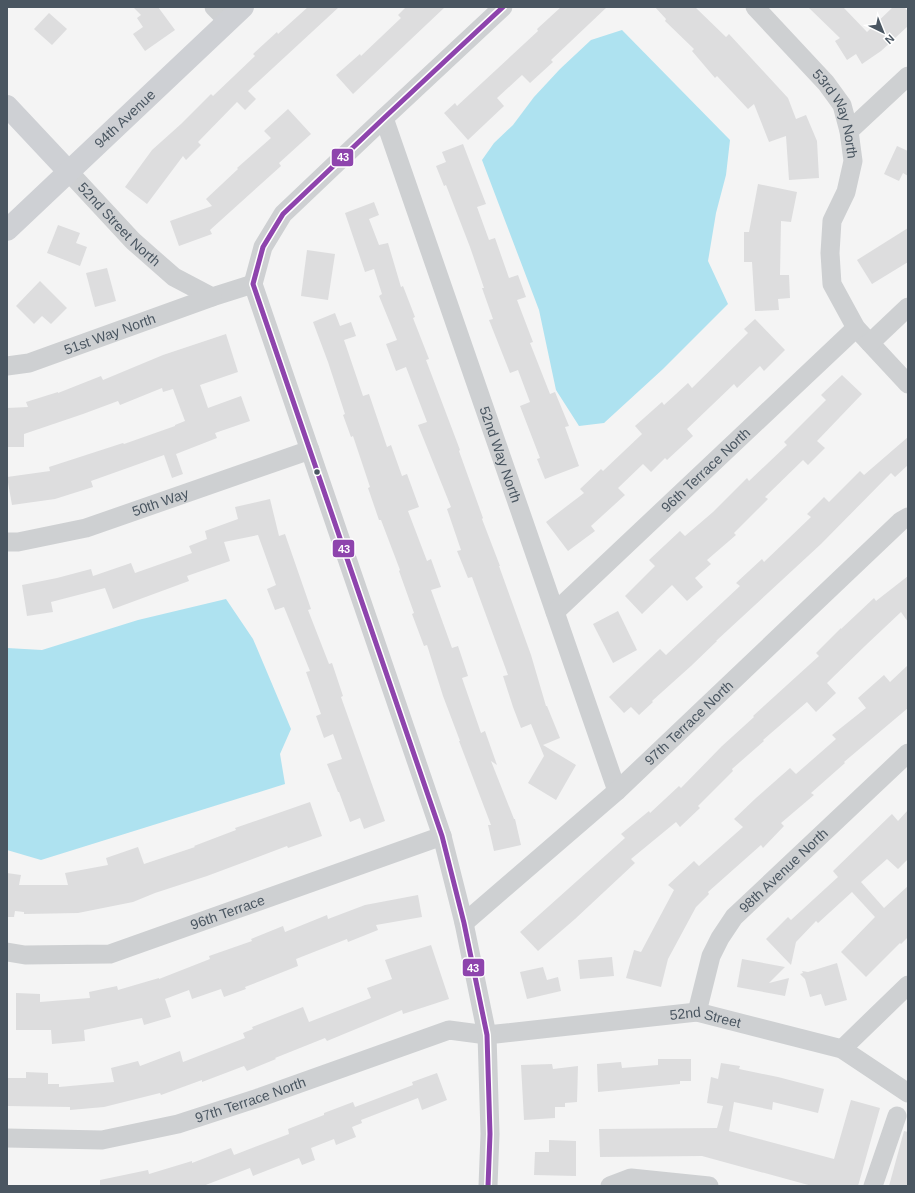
<svg xmlns="http://www.w3.org/2000/svg" width="915" height="1193" viewBox="0 0 915 1193" font-family="Helvetica,sans-serif">
	<style>
		.water { fill: #aee2f0 }
		.building { fill: #ddddde }
		.lines { fill: none; stroke-linecap: round; stroke-linejoin: round }
		.street { stroke: #ced0d2; stroke-width: 19 }
		.secondary { stroke: #ced0d4; stroke-width: 22 }
		.bus-1-casing { stroke: #fff; stroke-width: 8 }
		.bus-1 { stroke: #8e44ad; stroke-width: 5 }
		.bus-dot { fill: #4a5661; stroke: #fff; stroke-width: 1.5 }
		.labels { text-anchor: middle; stroke-width: 3.5; stroke-linejoin: round; paint-order: stroke }
		.street-label { font-size: 14px; fill: #4a5661; stroke: #fff }
		.line-badge { stroke: #fff; stroke-width: 1.5 }
		.badge-label { font-size: 11px; text-anchor: middle; font-weight: bold; fill: #fff }
	</style>
	<rect width="100%" height="100%" fill="#f4f4f4"/>
	<g class="water">
		<path d="M622,30L730,140L726,175L716,213L708,261L728,304L663,369L604,423L579,426L556,390L539,310L482,160L494,143L513,125L534,97L560,69L591,40Z"/>
		<path d="M226,599L253,639L291,729L280,754L285,784L41,860L7,850V648L42,650L138,620Z"/>
	</g>
	<g class="building">
		<path d="M133,7H158L175,30L145,51L133,34L143,27L137,18L141,15Z"/>
		<path d="M308,7H339L248,91L256,99L245,110L237,102L198,142L201,145L186,160L183,156L147,204L125,187L152,150L181,124L211,94L213,96L255,56L253,54L277,32L278,34Z"/>
		<path d="M406,7H445L353,94L336,75L360,54L361,56L401,18L398,15Z"/>
		<path d="M561,7H607L551,60L553,62L530,83L522,75L497,98L504,106L468,140L444,113L455,103L457,106L538,31L537,29Z"/>
		<path d="M655,7H695L726,37L729,34L788,98L796,119L806,115L817,141L819,178L789,180L786,136L769,142L754,104L748,109L717,76L715,78L692,51L694,49L665,21L666,19Z"/>
		<path d="M808,7H843L867,32L893,7H904L908,11V26L881,51L862,64L856,54L847,60L835,41L840,38Z"/>
		<path d="M49,13L67,29L52,45L34,29Z"/>
		<path d="M288,109L311,134L279,163L281,166L210,230L212,234L179,246L170,221L212,206L206,199L238,169L237,168L271,138L264,131Z"/>
		<path d="M463,144L486,204L477,207L489,240L495,238L509,278L518,275L526,297L517,300L533,342L530,343L550,394L555,392L569,426L565,427L579,466L545,479L537,459L540,458L520,406L530,402L518,370L510,373L489,320L493,319L482,288H484L470,247L446,185L444,186L436,166L446,162L442,152Z"/>
		<path d="M897,146L908,151V176L903,173L899,181L884,174Z"/>
		<path d="M758,184L797,192L791,222L781,221L780,275H789L790,298L778,299L779,310L755,311L752,262H744V232H749Z"/>
		<path d="M374,202L379,215L369,219L379,245L388,243L401,287L403,286L415,317L413,318L429,359L426,360L460,450L459,451L483,518L482,519L500,566H499L531,655L546,706H547L560,738L543,745L576,765L556,800L528,783L544,756L531,724L521,728L513,707L503,676L508,675L472,577L468,578L457,551L461,550L447,509L451,507L418,425L427,422L406,367L396,371L386,344L397,340L379,296L382,294L374,269L365,272L345,213Z"/>
		<path d="M58,225L80,233L76,243L87,247L80,266L47,253Z"/>
		<path d="M908,228V262L872,284L857,260Z"/>
		<path d="M307,250L335,254L328,300L301,296Z"/>
		<path d="M107,268L116,301L95,307L86,273Z"/>
		<path d="M40,281L67,308L51,324L42,316L34,324L16,306Z"/>
		<path d="M335,313L340,326L351,322L356,336L344,340L363,396L369,394L387,447L391,445L402,476L407,474L419,507L408,511L427,561L431,559L441,587L431,590L452,648L458,646L468,676L462,678L481,733L485,731L497,765L491,761L514,819H515L521,845L494,851L488,825H491L459,741H460L443,696L427,645L424,646L412,614L414,613L399,571L400,570L381,520H379L368,488L370,487L353,436L351,437L343,415L345,414L328,362L313,322Z"/>
		<path d="M755,319L785,350L764,371L760,366L737,388L734,384L687,429L693,436L667,460L665,458L651,472L643,464L618,488L625,495L591,526L595,531L568,551L546,522L584,493L580,489L601,469L603,471L642,434L635,426L662,402L664,405L688,383L692,388L748,333L744,329Z"/>
		<path d="M226,334L238,372L200,385L208,408L241,396L250,421L215,433L217,438L176,454L183,474L172,478L164,455L91,481L93,487L55,499L12,505L7,477L50,471L49,467L123,443L124,444L175,426V425L185,421L173,389L163,392L162,388L120,405L118,401L83,414L24,434V447H7V408L28,407L26,402L58,392V393L101,376L103,380L163,355Z"/>
		<path d="M842,375L862,394L817,441L825,448L808,465L803,460L765,497L768,499L734,533L736,535L707,560L711,564L695,578L703,587L687,601L672,585L642,614L625,596L655,566L649,560L680,531L685,536L713,512L747,478L749,481L787,445L784,442L826,400L821,395Z"/>
		<path d="M908,437V465L895,477L891,473L821,544L716,641H717L691,666L652,701L653,702L639,715L631,707L624,713L609,697L660,649L666,655L740,586L736,583L762,559L764,562L811,517L807,514L824,497L829,502L860,471L864,475Z"/>
		<path d="M270,499L279,536L285,534L311,609L308,610L329,664L332,663L343,696L341,697L385,821L364,829L360,818L350,822L339,792H338L327,764L342,759L333,734L324,738L316,716L321,714L306,672L310,671L284,607L275,610L267,589L276,585L258,535L224,542L230,561L187,576L189,581L113,609L105,588L51,602L53,612L27,616L22,585L57,578L91,569L93,576L131,563L135,573L192,553L189,546L207,539L205,531L238,519L235,507Z"/>
		<path d="M908,576V622L901,612L866,645L827,683L836,693L816,712L807,702L763,740L764,741L732,769L733,771L698,806L700,808L680,827L676,822L631,859L635,863L575,919L538,951L520,932L625,838L621,834L649,811L650,813L679,786L681,788L722,746L754,717L753,716L819,656L816,653L841,628V629L874,598L876,601Z"/>
		<path d="M618,611L637,650L613,663L593,624Z"/>
		<path d="M908,665V708L844,762L845,763L811,793L814,795L781,823L784,826L763,848L761,845L708,892L709,894L696,907L668,959L661,987L626,978L634,950L641,952L674,890L668,885L694,861L699,866L743,827L734,819L756,798L790,768L796,774L836,739L832,735L866,708L858,698L884,675L890,682Z"/>
		<path d="M310,802L322,836L288,848L287,846L207,876L155,893L133,902L78,913L24,914V912L15,911L14,917H7V873L21,875L19,885H68L65,873L108,865L106,858L138,847L144,864L195,847L194,846L236,830L235,828Z"/>
		<path d="M908,810V859L898,869L887,859L861,882L884,908L908,886V937L901,944L900,943L866,977L841,952L875,917L852,892L818,923L816,921L796,942L791,965L766,939L788,917L791,920L838,877L833,871L892,814L898,821Z"/>
		<path d="M418,895L422,917L376,925L378,930L348,942L347,939L296,959L298,966L245,987L246,989L224,997L221,989L192,999L189,990L165,999L171,1017L144,1025L142,1018L84,1030L85,1041L52,1044L51,1030H16V993L40,994V1002L90,998L89,992L117,986L118,990L159,978V979L210,959L209,956L252,941L251,939L283,926L285,932L327,915L328,919L365,905Z"/>
		<path d="M431,945L449,999L403,1014L402,1010L327,1041L325,1038L275,1058L276,1059L247,1071L244,1066L202,1082V1080L161,1095L160,1093L104,1107L70,1110V1107L7,1106V1078H26V1072L48,1073V1084H59V1087L114,1082L111,1068L138,1061L140,1066L180,1051L183,1062L245,1038L243,1033L253,1029L252,1027L303,1007L309,1022L371,998L367,988L392,979L385,960Z"/>
		<path d="M612,957L614,976L580,979L578,960Z"/>
		<path d="M742,959L785,967L769,983L789,978L785,996L737,987Z"/>
		<path d="M837,963L847,1000L825,1006L821,994L810,997L805,979L800,974L803,973L802,971L808,972Z"/>
		<path d="M543,967L547,980L558,977L561,991L527,999L520,972Z"/>
		<path d="M658,1059H691V1081H680V1084L598,1092L597,1064L621,1062L622,1068L658,1065Z"/>
		<path d="M721,1063L740,1066L739,1069L778,1077L824,1089L818,1113L773,1102L772,1110L734,1102L729,1131L834,1159L851,1100L880,1108L858,1186H812L702,1156L600,1157L599,1129L717,1128L723,1106L707,1103L711,1077L718,1079Z"/>
		<path d="M552,1064L553,1069L578,1066L577,1102L565,1103V1107H555V1118L524,1120L521,1065Z"/>
		<path d="M437,1073L447,1100L422,1110L418,1098L361,1120L362,1123L352,1127L356,1137L336,1145L334,1139L311,1148L315,1160L302,1165L299,1158L253,1176L250,1168L203,1186H100V1180L148,1170L149,1174L192,1161V1163L231,1148L234,1155L289,1134L288,1129L324,1115V1113L353,1102L355,1107L413,1085L412,1082Z"/>
		<path d="M904,1131L908,1132V1186H889Z"/>
		<path d="M549,1140L576,1141V1176L534,1175L535,1152H549Z"/>
	</g>
	<g class="lines">
		<g class="street">
			<path d="M214,7L228,21"/>
			<path id="s1" d="M755,7L826,83L842,105L849,131L853,161L846,192L832,221L830,253L832,284L856,328L908,384"/>
			<path id="s2" d="M384,118L617,791"/>
			<path d="M849,131L908,76"/>
			<path id="s3" d="M68,171L133,241L174,277L212,297L253,284"/>
			<path d="M870,343L908,307"/>
			<path id="s4" d="M7,366L29,363L212,297"/>
			<path id="s5" d="M7,542H18L86,528L310,450"/>
			<path id="s6" d="M555,612L856,328"/>
			<path id="s7" d="M464,923L617,791L901,521L908,517"/>
			<path id="s8" d="M7,952L25,955L110,954L442,836"/>
			<path id="s9" d="M697,1012L711,956L720,938L734,917L908,753"/>
			<path d="M842,1049L908,985"/>
			<path id="s10" d="M7,1138L102,1140L178,1124L261,1097L449,1030L487,1035L697,1012L842,1049L908,1093"/>
			<path d="M488,1186L490,1134L487,1035L464,923L442,836L253,284L263,247L283,214L384,118L503,7"/>
			<path d="M610,1186L631,1178L709,1186"/>
			<path d="M873,1186L897,1116"/>
		</g>
		<g class="secondary">
			<path d="M7,106L68,171"/>
			<path id="s11" d="M7,230L243,7"/>
		</g>
		<defs>
			<path id="bus-1" d="M488,1186L490,1134L487,1035L464,923L442,836L253,284L263,247L283,214L384,118L503,7"/>
		</defs>
		<use href="#bus-1" class="bus-1-casing"/>
		<use href="#bus-1" class="bus-1"/>
	</g>
	<circle class="bus-dot" cx="317" cy="472" r="3.5"/>
	<g class="labels">
		<g class="street-label">
			<text dy="5" stroke="none"><textPath href="#s1" startOffset="137">53rd Way North</textPath></text>
			<text dy="5" stroke="none"><textPath href="#s11" startOffset="162">94th Avenue</textPath></text>
			<text dy="5" stroke="none"><textPath href="#s3" startOffset="74">52nd Street North</textPath></text>
			<text dy="5" stroke="none"><textPath href="#s4" startOffset="108">51st Way North</textPath></text>
			<text dy="5" stroke="none"><textPath href="#s2" startOffset="356">52nd Way North</textPath></text>
			<text dy="5" stroke="none"><textPath href="#s6" startOffset="207">96th Terrace North</textPath></text>
			<text dy="5" stroke="none"><textPath href="#s5" startOffset="159">50th Way</textPath></text>
			<text dy="5" stroke="none"><textPath href="#s7" startOffset="301">97th Terrace North</textPath></text>
			<text dy="5" stroke="none"><textPath href="#s9" startOffset="171">98th Avenue North</textPath></text>
			<text dy="5" stroke="none"><textPath href="#s8" startOffset="228">96th Terrace</textPath></text>
			<text dy="5" stroke="none"><textPath href="#s10" startOffset="718">52nd Street</textPath></text>
			<text dy="5" stroke="none"><textPath href="#s10" startOffset="249">97th Terrace North</textPath></text>
		</g>
	</g>
	<g class="line-badge">
		<rect x="331" y="148" width="23" height="19" rx="4" fill="#8e44ad"/>
		<rect x="332" y="539" width="23" height="19" rx="4" fill="#8e44ad"/>
		<rect x="462" y="958" width="23" height="19" rx="4" fill="#8e44ad"/>
	</g>
	<g class="badge-label">
		<text x="343" y="161">43</text>
		<text x="344" y="553">43</text>
		<text x="473" y="972">43</text>
	</g>
	<rect width="915" height="1193" fill="none" stroke="#4a5661" stroke-width="16"/>
	<g transform="translate(883 32) rotate(137)" stroke="#ffffff" stroke-width="3" paint-order="stroke">
	<path d="M0-3L7 15L0 10L-7 15Z" fill="#4a5661"/>
	<text y="-6" font-size="11" font-weight="bold" text-anchor="middle" fill="#4a5661">N</text>
	</g>
</svg>
